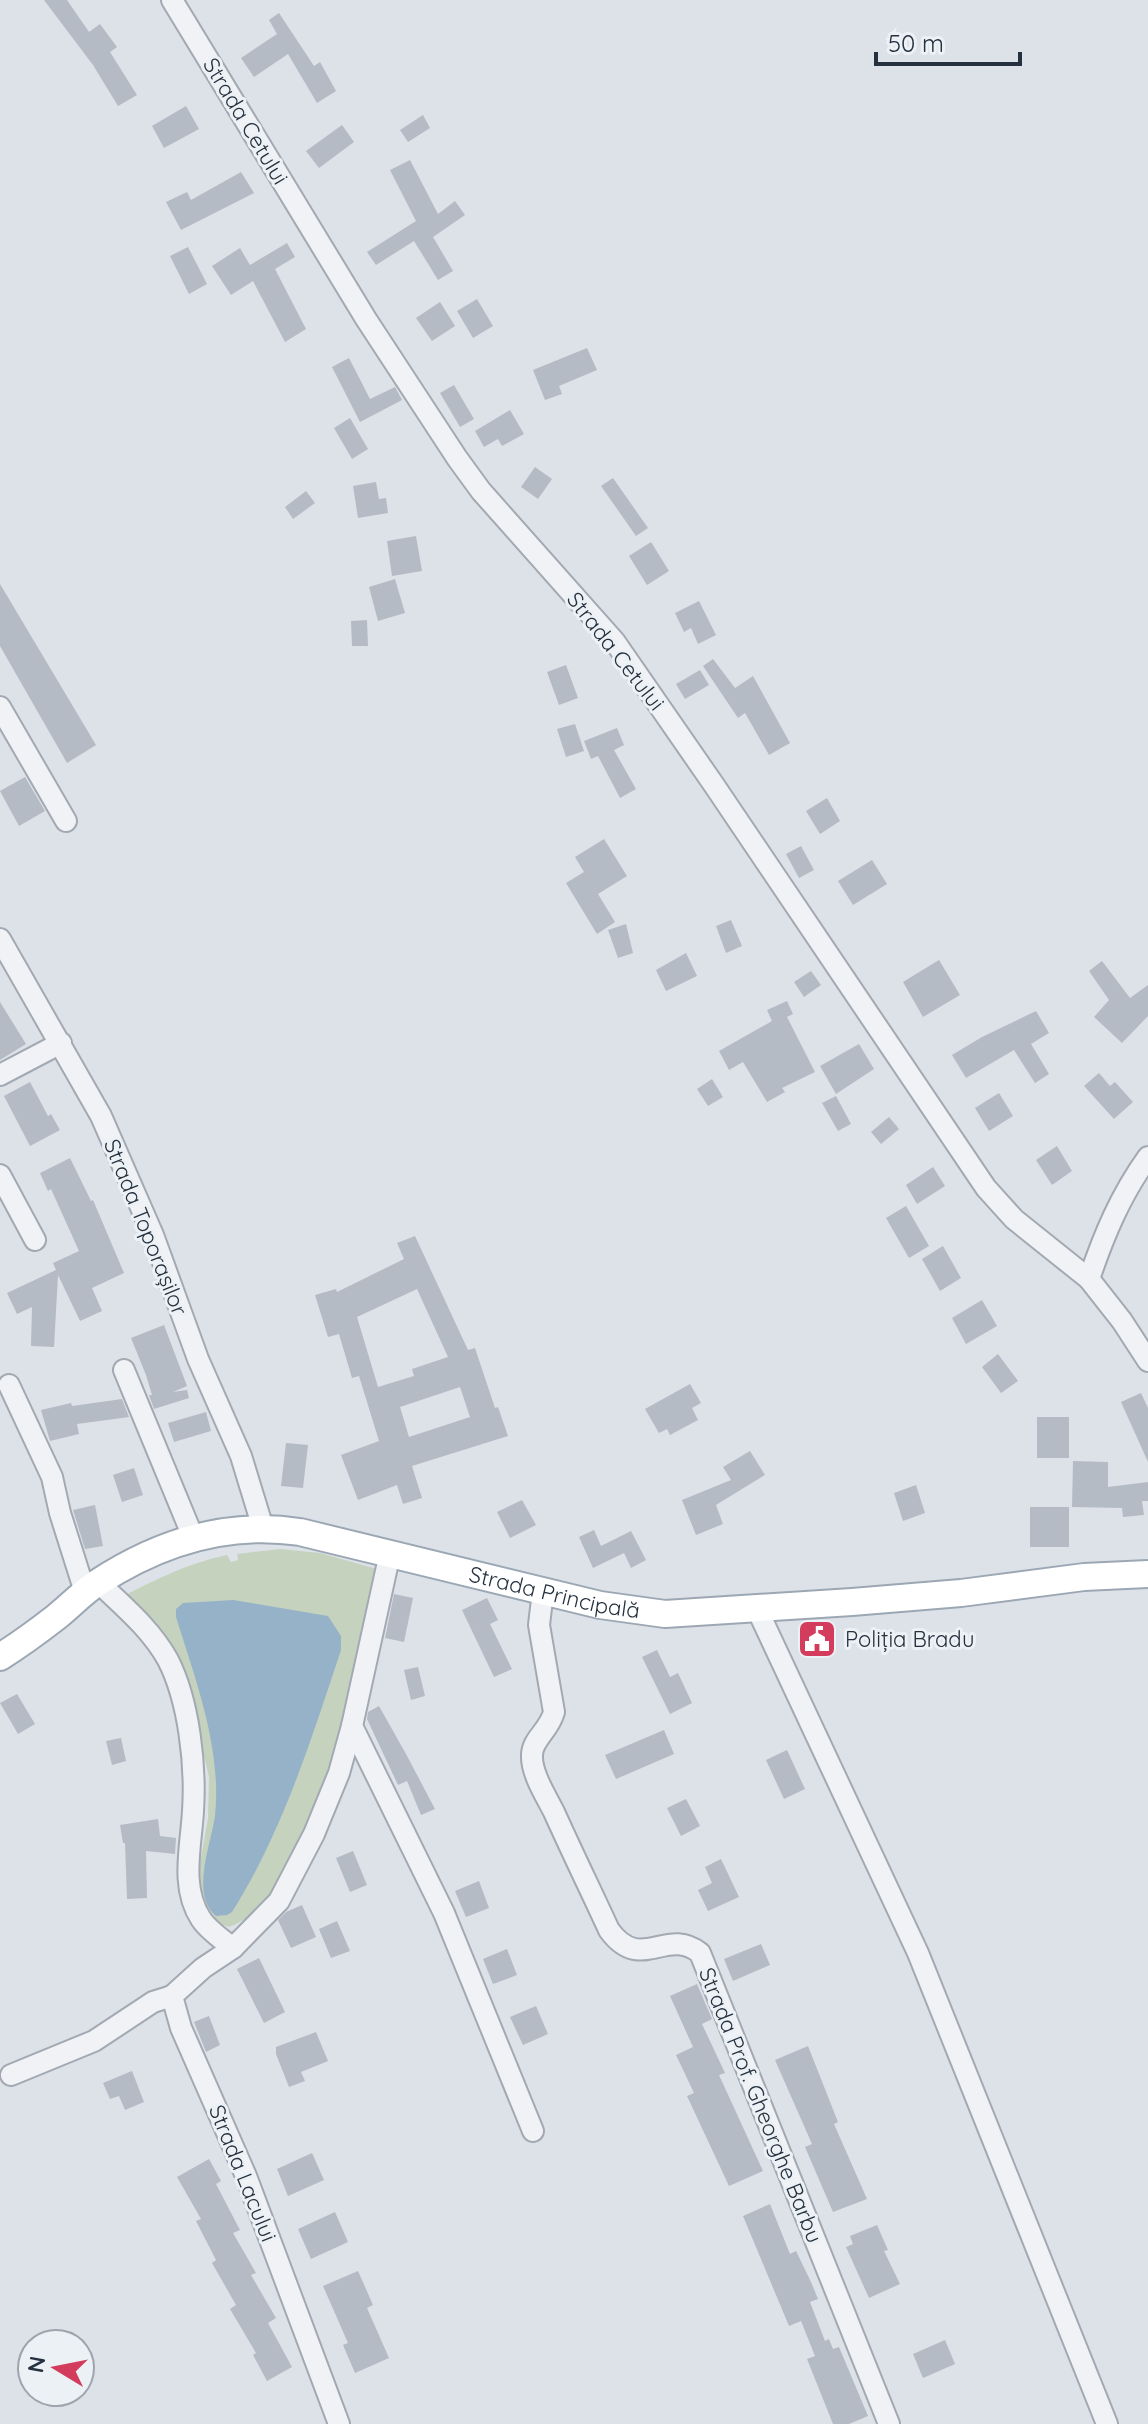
<svg xmlns="http://www.w3.org/2000/svg" width="1148" height="2424" viewBox="0 0 1148 2424" font-family="Quicksand,sans-serif">
	<style>
		.green { fill: #c4d2be }
		.water { fill: #96b2c9 }
		.building { fill: #b4bbc4; fill-rule: evenodd }
		.lines { fill: none; stroke-linecap: round; stroke-linejoin: round }
		.minor-casing { stroke: #a2a9b2; stroke-width: 24 }
		.major-casing { stroke: #9ca7b4; stroke-width: 30 }
		.minor { stroke: #f0f2f6; stroke-width: 20 }
		.major { stroke: #fff; stroke-width: 26 }
		.labels { text-anchor: middle; stroke-width: 6; stroke-linejoin: round; paint-order: stroke }
		.street-label { font-size: 22px; fill: #26313f; stroke: #ecf1f5 }
		.poi-label { font-size: 22px; fill: #26313f; stroke: #ecf1f5; text-anchor: start }
	</style>
	<rect width="100%" height="100%" fill="#dde2e8"/>
	<path class="green" d="M280,1549L320,1553L377,1569C360,1654 318,1895 229,1927L210,1920L202,1907L198,1875L208,1818L209,1777L188,1687L122,1597C156,1579 189,1563 227,1555L231,1562L238,1560L237,1554Z"/>
	<path class="water" d="M233,1600L328,1616L341,1636V1650C311,1740 283,1831 232,1912L227,1915L216,1916C190,1895 211,1844 215,1816C222,1749 196,1681 176,1617V1609L183,1603Z"/>
	<g class="building">
		<path d="M44,0H67L89,32L100,24L117,47L110,52L137,95L118,106L93,65Z"/>
		<path d="M279,13L314,66L320,62L336,91L317,103L288,54L254,77L241,58L277,34L269,20Z"/>
		<path d="M186,106L199,129L164,148L152,126Z"/>
		<path d="M423,115L430,128L408,142L400,130Z"/>
		<path d="M342,125L354,142L319,168L306,151Z"/>
		<path d="M410,160L438,214L455,201L465,215L433,237L453,271L438,280L414,241L376,265L367,252L416,221L390,170Z"/>
		<path d="M241,172L254,193L181,230L166,202L187,192L191,200Z"/>
		<path d="M287,243L295,257L275,269L306,329L285,342L253,281L231,295L212,266L240,248L250,265Z"/>
		<path d="M188,247L207,284L189,294L170,256Z"/>
		<path d="M477,299L493,326L473,338L457,311Z"/>
		<path d="M440,302L455,326L432,341L416,318Z"/>
		<path d="M587,348L597,370L559,386L562,394L545,400L533,370Z"/>
		<path d="M349,358L370,399L395,387L402,400L360,422L332,367Z"/>
		<path d="M454,385L474,419L460,427L440,393Z"/>
		<path d="M510,410L524,434L502,446L498,439L484,447L475,431Z"/>
		<path d="M350,418L368,449L352,459L334,428Z"/>
		<path d="M535,467L552,479L538,499L521,487Z"/>
		<path d="M613,478L648,528L636,536L601,486Z"/>
		<path d="M376,482L379,499L386,498L388,513L358,518L353,486Z"/>
		<path d="M306,491L315,503L293,519L285,507Z"/>
		<path d="M416,536L422,571L392,576L387,541Z"/>
		<path d="M651,542L669,571L647,585L629,556Z"/>
		<path d="M395,579L405,613L378,621L369,587Z"/>
		<path d="M0,584L96,745L67,763L0,646Z"/>
		<path d="M699,601L716,635L698,644L691,628L684,632L675,613Z"/>
		<path d="M367,620L368,646H352L351,621Z"/>
		<path d="M713,659L735,688L753,676L790,743L769,755L745,713L738,718L703,666Z"/>
		<path d="M566,665L578,698L559,705L547,672Z"/>
		<path d="M700,670L709,685L685,699L676,684Z"/>
		<path d="M575,724L584,751L566,757L557,729Z"/>
		<path d="M617,728L624,745L614,750L636,789L620,798L598,756L591,759L584,741Z"/>
		<path d="M25,777L45,811L19,826L0,791Z"/>
		<path d="M827,798L840,821L820,834L806,811Z"/>
		<path d="M604,839L627,876L598,894L615,922L597,934L566,883L584,872L575,857Z"/>
		<path d="M801,846L814,870L799,878L786,854Z"/>
		<path d="M872,860L887,884L853,905L838,881Z"/>
		<path d="M731,920L742,946L726,953L716,926Z"/>
		<path d="M626,924L633,953L618,958L608,930Z"/>
		<path d="M686,953L697,976L666,991L656,970Z"/>
		<path d="M939,960L960,995L923,1017L903,982Z"/>
		<path d="M1102,961L1130,998L1148,985V1016L1122,1043L1094,1017L1109,1000L1089,971Z"/>
		<path d="M811,971L821,985L804,997L794,982Z"/>
		<path d="M787,1001L793,1014L787,1017L815,1072L782,1088L785,1092L767,1102L743,1062L729,1070L719,1051L772,1021L767,1010Z"/>
		<path d="M0,1002L26,1044L0,1060Z"/>
		<path d="M1036,1011L1049,1033L1031,1044L1049,1074L1035,1083L1014,1050L966,1078L952,1055L982,1037Z"/>
		<path d="M859,1044L874,1069L836,1094L820,1066Z"/>
		<path d="M1099,1073L1110,1086L1115,1082L1133,1102L1114,1119L1084,1086Z"/>
		<path d="M712,1079L723,1097L708,1106L697,1089Z"/>
		<path d="M30,1082L48,1116L51,1114L60,1130L30,1146L4,1096Z"/>
		<path d="M999,1093L1013,1116L989,1131L975,1108Z"/>
		<path d="M836,1096L851,1124L838,1131L822,1103Z"/>
		<path d="M889,1117L899,1129L881,1144L871,1132Z"/>
		<path d="M1057,1146L1072,1171L1052,1185L1036,1160Z"/>
		<path d="M70,1158L91,1201L93,1200L124,1273L92,1288L102,1311L80,1321L58,1275L54,1347L31,1346L32,1307L17,1314L7,1293L56,1270L53,1263L79,1251L51,1189L48,1191L40,1173Z"/>
		<path d="M933,1167L945,1186L917,1204L906,1185Z"/>
		<path d="M906,1206L929,1246L909,1258L886,1218Z"/>
		<path d="M415,1236L468,1350L475,1348L495,1408L498,1407L508,1436L412,1466L422,1498L403,1504L397,1485L358,1500L341,1455L379,1441L359,1376L352,1378L339,1334L328,1337L315,1295L336,1289L337,1292L404,1259L397,1243ZM417,1289L448,1357L412,1369L414,1376L378,1387L357,1317ZM460,1387L470,1417L409,1437L400,1407Z"/>
		<path d="M943,1246L961,1278L940,1291L922,1259Z"/>
		<path d="M982,1300L997,1326L966,1344L952,1318Z"/>
		<path d="M164,1325L187,1386L173,1392L187,1390L189,1398L154,1409L149,1395H152L146,1375L131,1338Z"/>
		<path d="M998,1354L1018,1381L1001,1393L982,1367Z"/>
		<path d="M690,1384L701,1403L692,1408L698,1420L670,1435L667,1429L659,1433L645,1409Z"/>
		<path d="M1141,1393L1148,1408V1462L1121,1402Z"/>
		<path d="M122,1399L129,1417L77,1424L79,1434L50,1441L41,1410L71,1403L72,1406Z"/>
		<path d="M206,1412L211,1431L174,1442L168,1423Z"/>
		<rect x="1037" y="1417" width="32" height="41"/>
		<path d="M286,1443L308,1445L303,1488L281,1486Z"/>
		<path d="M750,1451L765,1475L716,1505L723,1524L696,1535L682,1500L731,1480L723,1467Z"/>
		<path d="M1073,1461L1108,1462V1487L1148,1482V1501H1142L1144,1515L1123,1517L1122,1508L1072,1507Z"/>
		<path d="M134,1468L143,1495L122,1502L113,1475Z"/>
		<path d="M916,1485L925,1513L903,1521L894,1493Z"/>
		<path d="M522,1500L536,1525L510,1538L497,1512Z"/>
		<path d="M95,1505L103,1546L85,1549L73,1510Z"/>
		<rect x="1030" y="1507" width="39" height="40"/>
		<path d="M594,1530L601,1546L631,1531L646,1560L631,1568L624,1553L593,1568L579,1537Z"/>
		<path d="M394,1594L413,1598L404,1642L385,1638Z"/>
		<path d="M487,1598L498,1620L490,1624L512,1669L494,1677L462,1610Z"/>
		<path d="M657,1650L670,1677L678,1673L692,1703L670,1714L642,1657Z"/>
		<path d="M418,1667L425,1696L411,1700L404,1670Z"/>
		<path d="M17,1694L35,1724L18,1734L0,1703Z"/>
		<path d="M379,1706L406,1754L435,1809L421,1815L407,1781L398,1785L367,1719L368,1712Z"/>
		<path d="M664,1730L674,1754L616,1779L605,1755Z"/>
		<path d="M121,1738L126,1761L112,1765L106,1741Z"/>
		<path d="M787,1750L805,1789L784,1799L766,1760Z"/>
		<path d="M686,1799L700,1826L681,1836L667,1808Z"/>
		<path d="M158,1819L160,1836L176,1838L175,1854L146,1851L147,1898L127,1899L125,1843H123L120,1825Z"/>
		<path d="M353,1851L367,1885L350,1892L336,1858Z"/>
		<path d="M721,1859L739,1897L708,1911L698,1890L712,1883L705,1867Z"/>
		<path d="M479,1881L489,1908L466,1917L455,1891Z"/>
		<path d="M302,1905L316,1937L291,1948L278,1920L286,1912Z"/>
		<path d="M337,1921L350,1951L331,1958L319,1929Z"/>
		<path d="M761,1944L770,1965L733,1981L724,1959Z"/>
		<path d="M507,1949L517,1975L493,1984L483,1959Z"/>
		<path d="M259,1958L285,2012L264,2023L237,1969Z"/>
		<path d="M697,1984L712,2019L702,2024L725,2073L719,2075L763,2171L729,2186L687,2096L694,2093L676,2055L693,2047L670,1996Z"/>
		<path d="M536,2006L548,2034L523,2045L510,2017Z"/>
		<path d="M209,2016L220,2045L206,2052L194,2022Z"/>
		<path d="M316,2032L328,2061L301,2072L305,2081L289,2087L276,2054V2047Z"/>
		<path d="M808,2046L838,2122L834,2124L867,2199L833,2212L805,2147L812,2144L775,2060Z"/>
		<path d="M132,2071L144,2102L125,2110L119,2096L110,2099L103,2083Z"/>
		<path d="M312,2153L324,2180L288,2196L277,2169Z"/>
		<path d="M209,2159L221,2181L216,2184L240,2230L233,2233L256,2273L251,2275L276,2318L268,2323L292,2367L267,2381L253,2355L256,2353L230,2309L236,2305L212,2263L216,2260L196,2221L201,2219L177,2177Z"/>
		<path d="M770,2204L790,2254L796,2251L811,2282L818,2299L810,2302L825,2341L829,2339L833,2349L839,2347L868,2416L849,2424H833L807,2359L815,2356L801,2321L789,2326L743,2216Z"/>
		<path d="M335,2212L348,2242L311,2259L298,2229Z"/>
		<path d="M877,2225L888,2250L884,2251L900,2284L869,2298L846,2247L853,2244L850,2236Z"/>
		<path d="M358,2271L373,2305L367,2308L389,2358L355,2373L343,2345L348,2343L323,2286Z"/>
		<path d="M945,2340L955,2364L923,2378L913,2354Z"/>
	</g>
	<g class="lines">
		<defs>
			<g id="minor">
				<path d="M172,0L366,319L457,458L481,491L615,642L714,785L986,1188L1014,1219L1089,1279L1122,1321L1148,1361"/>
				<path d="M0,707L66,821"/>
				<path d="M0,939L101,1116L153,1235L198,1359L241,1456L263,1528"/>
				<path d="M0,1075L61,1043"/>
				<path d="M0,1175L35,1240"/>
				<path d="M1089,1279C1104,1235 1120,1196 1148,1157"/>
				<path d="M124,1370L193,1537"/>
				<path d="M9,1385L52,1477L60,1513L85,1592"/>
				<path d="M98,1582C123,1606 151,1629 168,1660C189,1701 196,1765 193,1811C191,1847 180,1887 201,1919C208,1930 223,1940 233,1948"/>
				<path d="M543,1591L539,1625L554,1712C549,1731 532,1739 532,1755C531,1773 546,1796 554,1812C572,1852 591,1891 609,1930C641,1974 666,1926 700,1953L889,2424"/>
				<path d="M757,1609L918,1953L1107,2424"/>
				<path d="M352,1726L444,1913L533,2131"/>
				<path d="M11,2075L94,2041L153,2002L172,1996"/>
				<path d="M339,2424L246,2176L181,2028L172,1996L203,1968L233,1948L279,1901L314,1834L339,1773L352,1726L390,1553"/>
			</g>
			<g id="major">
				<path id="s1" d="M0,1657C19,1645 37,1632 55,1618C69,1607 82,1593 97,1583C158,1543 227,1521 300,1532L600,1605L665,1614L852,1602L961,1593L1084,1577L1148,1574"/>
			</g>
		</defs>
		<use href="#minor" class="minor-casing"/>
		<use href="#major" class="major-casing"/>
		<use href="#minor" class="minor"/>
		<use href="#major" class="major"/>
	</g>
	<defs>
		<symbol id="civic-square" viewBox="-11 -11 22 22"><rect x="-9" y="-9" width="18" height="18" rx="4" fill="#d33c5c" stroke="#ecf1f5"/><path d="M-.6-6.5H3V-4.5H.6V-3L4-1V1h2V6H-6V1h2V-1L-.6-3ZM-1.2 2.5V6h2.4V2.5Z" fill="#fff"/></symbol>
	</defs>
	<g fill-rule="evenodd">
		<use href="#civic-square" x="795" y="1617" width="44" height="44"/>
	</g>
	<g class="labels">
		<g class="street-label">
			<text transform="translate(246 121) rotate(59)" y="8">Strada Cetului</text>
			<text transform="translate(616 651) rotate(52)" y="8">Strada Cetului</text>
			<text transform="translate(146 1227) rotate(68)" y="8">Strada Toporașilor</text>
			<text dy="8" stroke="none"><textPath href="#s1" startOffset="598">Strada Principală</textPath></text>
			<text transform="translate(761 2105) rotate(68)" y="8">Strada Prof. Gheorghe Barbu</text>
			<text transform="translate(243 2173) rotate(68)" y="8">Strada Lacului</text>
		</g>
		<g class="poi-label">
			<text x="845" y="1647">Poliția Bradu</text>
		</g>
	</g>
	<g transform="translate(56 2368) rotate(280)"><circle r="38" fill="#ecf1f5" stroke="#9da4ac" stroke-width="2"/>
	<path d="M0-6L14 30L0 20L-14 30Z" fill="#d33c5c"/>
	<text y="-12" font-size="22" font-weight="bold" text-anchor="middle" fill="#26313f">N</text>
	</g>
	<path d="M876 52v12h144v-12" fill="none" stroke="#26313f" stroke-width="4"/>
	<text x="888" y="52" font-size="24" fill="#26313f" stroke="#ecf1f5" stroke-width="6" paint-order="stroke">50 m</text>
</svg>
